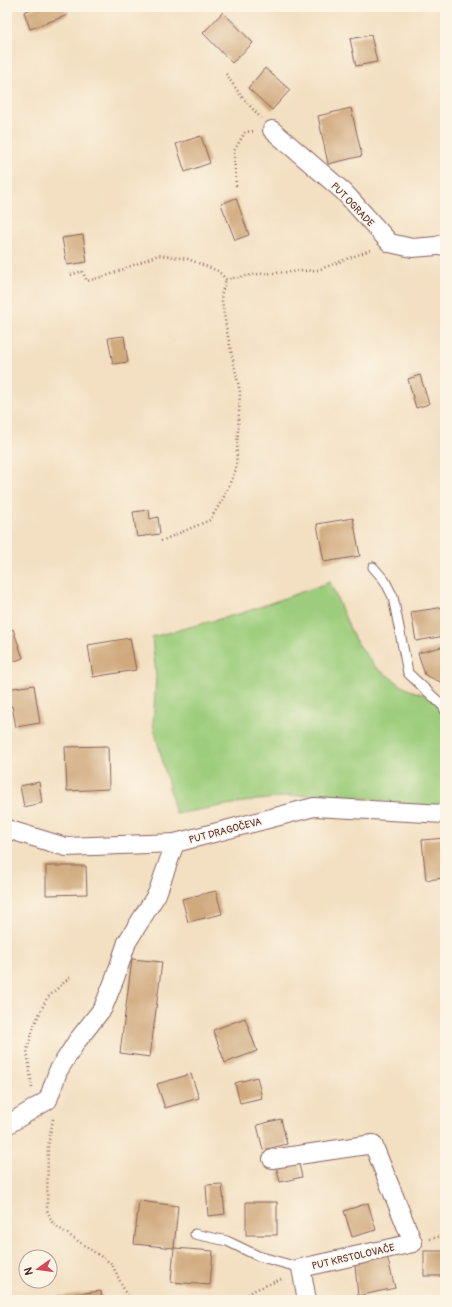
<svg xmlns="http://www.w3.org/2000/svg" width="452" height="1307" viewBox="0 0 452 1307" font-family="Pangolin,sans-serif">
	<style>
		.grass { fill: #9dcd7c; stroke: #747654 }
		.building { fill: #d0a97d }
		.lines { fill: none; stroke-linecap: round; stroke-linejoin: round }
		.lane-casing { stroke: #856260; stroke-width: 11 }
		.street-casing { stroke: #856260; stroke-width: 20 }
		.path { stroke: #856260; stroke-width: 2.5; stroke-dasharray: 1 3; stroke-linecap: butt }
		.lane { stroke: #fff; stroke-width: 9 }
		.street { stroke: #fff; stroke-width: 18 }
		.labels { text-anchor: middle; stroke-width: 3; stroke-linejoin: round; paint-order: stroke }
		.street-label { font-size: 10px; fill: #4a1f2b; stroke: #fcf5e5 }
	</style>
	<rect width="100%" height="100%" fill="#fcf5e5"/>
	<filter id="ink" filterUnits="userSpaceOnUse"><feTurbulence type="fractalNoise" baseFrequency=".025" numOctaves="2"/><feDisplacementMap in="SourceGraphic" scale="8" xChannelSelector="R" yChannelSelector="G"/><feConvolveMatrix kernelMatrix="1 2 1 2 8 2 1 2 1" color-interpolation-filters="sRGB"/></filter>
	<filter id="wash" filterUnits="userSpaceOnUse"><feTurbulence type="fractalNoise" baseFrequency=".012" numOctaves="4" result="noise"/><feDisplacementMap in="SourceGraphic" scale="16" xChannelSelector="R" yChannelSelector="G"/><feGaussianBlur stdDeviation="0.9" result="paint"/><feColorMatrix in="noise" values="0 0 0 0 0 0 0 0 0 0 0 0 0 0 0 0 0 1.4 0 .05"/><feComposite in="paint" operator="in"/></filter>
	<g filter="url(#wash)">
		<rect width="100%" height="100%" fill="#f3dfc1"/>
		<path class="grass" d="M330,582L354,638L375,667L407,689L428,696L439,706L445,721V809L375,799L327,794L290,796L250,801L176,814L153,724L156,676L152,637L242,613Z"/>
		<g id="blocks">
			<g class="building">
				<path d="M36,7H64L68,15L30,29L24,12Z"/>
				<path d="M223,12L253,43L232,63L203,33Z"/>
				<path d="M371,35L377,62L356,66L350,39Z"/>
				<path d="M265,68L290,90L272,110L248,88Z"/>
				<path d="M351,108L362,156L328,164L318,116Z"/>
				<path d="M201,136L210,163L185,172L176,144Z"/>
				<path d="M236,198L249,235L235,240L221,204Z"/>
				<path d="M83,235L87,262L67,265L62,238Z"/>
				<path d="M124,336L128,362L113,364L108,338Z"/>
				<path d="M420,375L429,404L416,408L408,379Z"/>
				<path d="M149,510L150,519L158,517L160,534L137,537L133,512Z"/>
				<path d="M353,518L360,556L324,562L317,524Z"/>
				<path d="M445,607V636L416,641L411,612Z"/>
				<path d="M13,629L23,658L7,664V631Z"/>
				<path d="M130,638L136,670L93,677L88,645Z"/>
				<path d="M445,646V683H443L425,675L418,653Z"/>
				<path d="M34,685L40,723L16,727L12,706L7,707V689Z"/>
				<path d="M108,746L109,789L67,791L65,747Z"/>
				<path d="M39,782L42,803L24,807L20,786Z"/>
				<path d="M445,838V878L426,880L422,840Z"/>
				<path d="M46,866H86L87,894L46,895Z"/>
				<path d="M216,891L222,914L188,922L182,899Z"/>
				<path d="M132,959L162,962L150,1057L120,1053Z"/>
				<path d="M245,1018L257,1051L225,1063L213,1030Z"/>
				<path d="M191,1074L199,1098L165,1108L157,1084Z"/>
				<path d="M257,1077L262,1098L240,1103L235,1083Z"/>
				<path d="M281,1119L287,1144L263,1150L257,1125Z"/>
				<path d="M298,1160L302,1177L280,1182L276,1166Z"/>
				<path d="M222,1184L225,1214L208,1216L206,1185Z"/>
				<path d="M139,1201L178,1206L174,1248L134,1244Z"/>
				<rect x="246" y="1202" width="31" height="33"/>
				<path d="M368,1203L376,1230L352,1237L344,1211Z"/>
				<path d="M174,1248L213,1251L210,1285L171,1282Z"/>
				<rect x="424" y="1251" width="21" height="25"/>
				<path d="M354,1256H387L395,1288L358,1296Z"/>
				<path d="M101,1291L102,1300H53L52,1297Z"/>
			</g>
		</g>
	</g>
	<g filter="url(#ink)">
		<use href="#blocks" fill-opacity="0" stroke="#856260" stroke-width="1"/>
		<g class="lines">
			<defs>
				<g id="lane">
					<path d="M373,567L385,581L393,597L408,673L443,706L445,710"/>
					<path d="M195,1234L227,1241L258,1256L301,1268"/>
				</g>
				<g id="street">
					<path d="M272,130L344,192L390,243L412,248L437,246L445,243"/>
					<path d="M7,829L66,847L175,843L314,807L445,814"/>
					<path d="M7,1125L48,1100L58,1071L77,1041L103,1008L115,978L127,942L157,894L175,843"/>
					<path d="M272,1159L373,1144L413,1243L301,1268L307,1300"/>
				</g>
			</defs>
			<use href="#lane" class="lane-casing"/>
			<use href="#street" class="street-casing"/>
			<g class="path">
				<path d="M226,74L241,96L261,118"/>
				<path d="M236,186L234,151L245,132L255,131"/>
				<path d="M71,275L82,271L87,281L109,275L158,255L188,259L218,271L226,279L259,274L318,270L373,249"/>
				<path d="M161,541L210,520L223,499L236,469L240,392L227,332L221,295L226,279"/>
				<path d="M32,1088L27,1050L35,1023L47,998L70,977"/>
				<path d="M53,1119L48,1146L47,1210L53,1224L112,1264L125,1292L133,1300"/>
				<path d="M430,1239L445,1235"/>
				<path d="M237,1300L257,1289L284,1278"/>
			</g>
			<use href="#lane" class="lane"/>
			<use href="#street" class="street"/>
		</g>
	</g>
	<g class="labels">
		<g class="street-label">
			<text transform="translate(353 204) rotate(46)" y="4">PUT OGRADE</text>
			<text transform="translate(225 830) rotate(-15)" y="4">PUT DRAGOČEVA</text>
			<text transform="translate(353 1256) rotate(-13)" y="4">PUT KRSTOLOVAČE</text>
		</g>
	</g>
	<rect width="452" height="1307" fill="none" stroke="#fcf5e5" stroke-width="24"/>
	<g transform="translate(38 1269) rotate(256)"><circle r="19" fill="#fcf5e5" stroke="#b59f9b"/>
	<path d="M0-3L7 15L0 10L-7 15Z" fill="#d1495b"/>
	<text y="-6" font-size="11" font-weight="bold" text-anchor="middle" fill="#4a1f2b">N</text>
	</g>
</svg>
